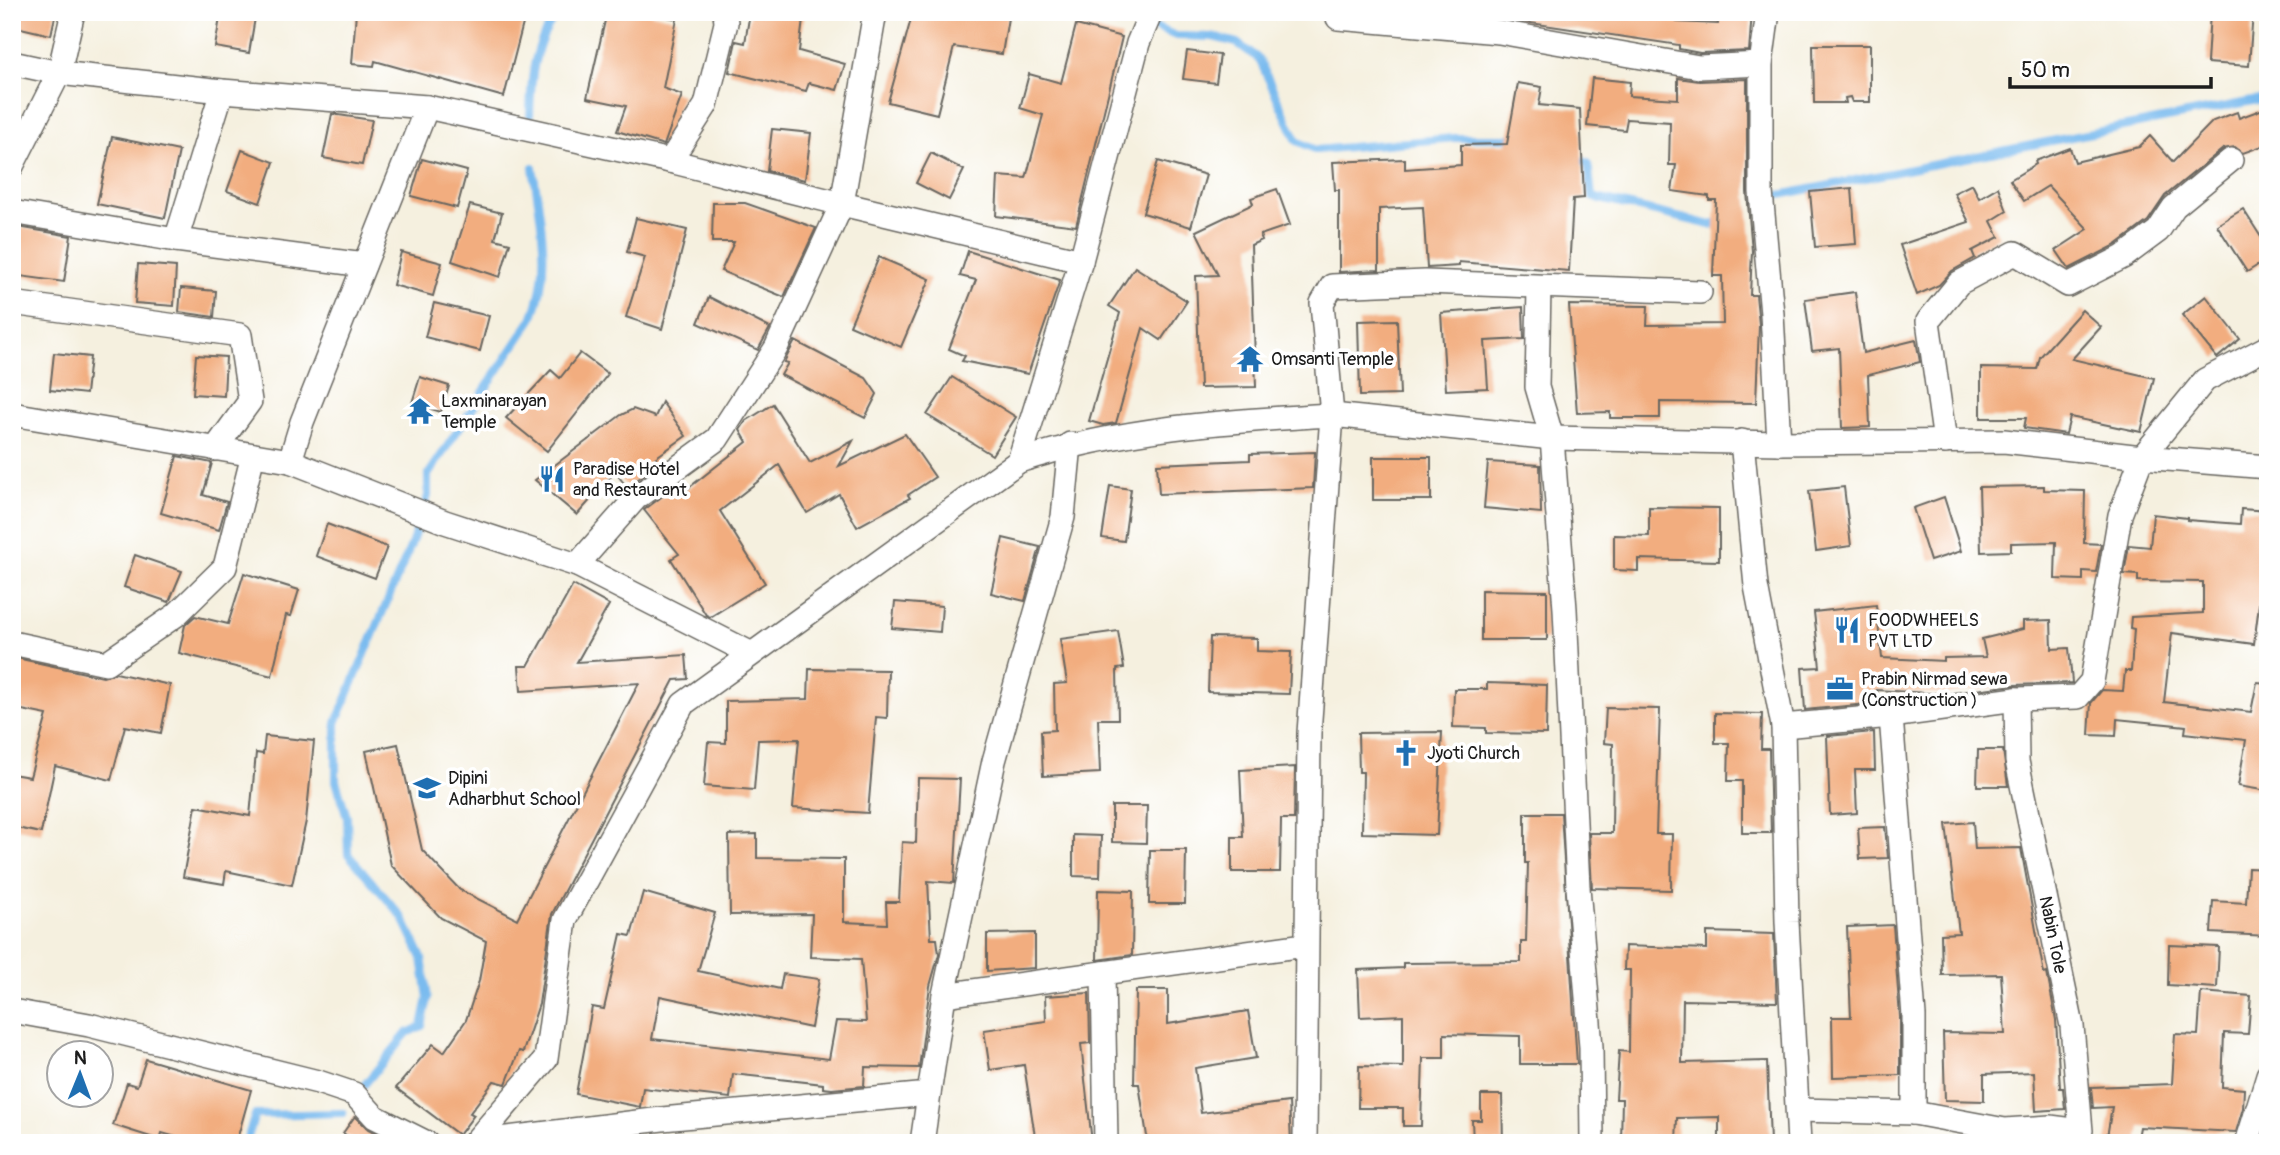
<svg xmlns="http://www.w3.org/2000/svg" width="2280" height="1155" viewBox="0 0 2280 1155" font-family="Pangolin,sans-serif">
	<style>
		.lines { fill: none; stroke-linecap: round; stroke-linejoin: round }
		.stream { stroke: #7abbef; stroke-width: 8 }
		.building { fill: #f2ad7f }
		.street-casing { stroke: #686660; stroke-width: 26 }
		.street { stroke: #fff; stroke-width: 23 }
		.labels { text-anchor: middle; stroke-width: 7; stroke-linejoin: round; paint-order: stroke }
		.poi-label { font-size: 18px; fill: #1c1c1c; stroke: #fff; text-anchor: start }
		.street-label { font-size: 18px; fill: #1c1c1c; stroke: #fff }
	</style>
	<rect width="100%" height="100%" fill="#fff"/>
	<filter id="ink" filterUnits="userSpaceOnUse"><feTurbulence type="fractalNoise" baseFrequency=".0143" numOctaves="2"/><feDisplacementMap in="SourceGraphic" scale="14" xChannelSelector="R" yChannelSelector="G"/><feConvolveMatrix kernelMatrix="1 2 1 2 8 2 1 2 1" color-interpolation-filters="sRGB"/></filter>
	<filter id="wash" filterUnits="userSpaceOnUse"><feTurbulence type="fractalNoise" baseFrequency=".00686" numOctaves="4" result="noise"/><feDisplacementMap in="SourceGraphic" scale="28" xChannelSelector="R" yChannelSelector="G"/><feGaussianBlur stdDeviation="1.57" result="paint"/><feColorMatrix in="noise" values="0 0 0 0 0 0 0 0 0 0 0 0 0 0 0 0 0 1.4 0 .05"/><feComposite in="paint" operator="in"/></filter>
	<g filter="url(#wash)">
		<rect width="100%" height="100%" fill="#f5f0df"/>
		<g class="lines">
			<g class="stream">
				<path d="M1116,12L1123,15"/>
				<path d="M1152,26L1176,36L1213,37L1237,43L1259,59L1297,141L1316,150L1454,138H1518"/>
				<path d="M530,115C531,77 533,42 559,12"/>
				<path d="M1573,158L1588,163L1592,197L1711,225L1724,221"/>
				<path d="M1780,195L2268,98"/>
				<path d="M365,1084L407,1033L422,1026L428,998L422,958L403,918L348,854L347,817L336,781V723L411,545L428,496V475L532,319C553,269 540,219 533,167"/>
				<path d="M246,1143L255,1115L343,1113"/>
			</g>
		</g>
		<g id="blocks">
			<g class="building">
				<path d="M12,12H56L51,35L12,26Z"/>
				<path d="M221,12H256L249,53L215,47Z"/>
				<path d="M356,12H526L504,97L375,61L374,66L352,64Z"/>
				<path d="M607,12H644L677,19L663,88L682,95L664,145L617,131L626,106L587,98Z"/>
				<path d="M750,12H804L799,51L845,64L837,90L809,83L806,91L729,72L736,41L745,43Z"/>
				<path d="M913,12H1009L1002,54L954,47L937,114L888,102Z"/>
				<path d="M1517,12H1659L1678,15L1677,22L1718,24L1719,12H1752L1749,51L1700,53L1679,49V45L1517,21Z"/>
				<path d="M2210,12H2253L2249,66L2207,63Z"/>
				<path d="M1076,25L1122,37L1076,226L996,216L998,176L1026,178L1043,115L1020,108L1029,74L1061,83Z"/>
				<path d="M1813,45H1870V102H1852L1850,97L1845,98L1846,103H1814Z"/>
				<path d="M1187,51L1220,55L1216,83L1183,79Z"/>
				<path d="M1592,78L1630,82L1629,96L1678,99V78L1699,81L1747,79V192L1752,251L1750,295H1756L1759,325L1756,403L1660,402V418H1610V412L1577,413L1569,305L1648,306L1647,325L1723,324L1722,276H1713L1716,200H1709V196L1672,191L1676,165H1669L1670,122L1627,119L1625,130L1587,126Z"/>
				<path d="M1518,83L1542,87L1539,105L1580,109L1584,198L1573,199L1569,271L1459,262V266L1427,268L1423,207L1379,209V270L1339,272V190H1335L1333,162L1405,159V169L1461,165V145L1507,144Z"/>
				<path d="M2263,109L2268,121V144L2243,153L2235,147L2223,149L2165,196L2148,221L2116,245L2069,269L2056,250L2088,229L2048,186L2024,201L2010,180L2036,164L2035,161L2070,148L2075,162L2139,147L2150,136L2173,162L2213,121L2237,112L2239,118Z"/>
				<path d="M332,114L372,120L362,165L323,158Z"/>
				<path d="M772,129L811,133L805,180L767,171Z"/>
				<path d="M112,137L179,151L165,218L97,204Z"/>
				<path d="M242,150L274,162L260,203L227,191Z"/>
				<path d="M931,153L964,170L949,200L916,183Z"/>
				<path d="M422,159L467,171L457,208L411,196Z"/>
				<path d="M1158,161L1206,175L1191,227L1143,213Z"/>
				<path d="M1972,184L1979,198L1998,187L2007,211L1991,221L1999,237L1972,251L1975,258L1952,271L1939,285L1917,295L1900,245L1969,222L1954,193Z"/>
				<path d="M1852,188L1856,244L1815,247L1810,192Z"/>
				<path d="M1277,189L1290,225L1260,235L1262,240L1251,245L1256,387L1200,388L1196,276L1218,275L1196,231L1253,204L1251,198Z"/>
				<path d="M713,203H745L816,228L784,297L721,271L734,242H712Z"/>
				<path d="M470,205L502,213L495,239L510,243L500,277L452,261Z"/>
				<path d="M2243,209L2268,248V259L2247,272L2217,225Z"/>
				<path d="M636,218L687,230L662,329L626,317L645,257L627,252Z"/>
				<path d="M12,226L71,236L64,282L12,275Z"/>
				<path d="M968,251L1060,280L1028,374L962,361L965,356L949,349L976,280L960,276Z"/>
				<path d="M401,252L442,263L433,296L393,285Z"/>
				<path d="M879,257L930,279L901,347L850,325Z"/>
				<path d="M138,264L176,267L174,306L135,303Z"/>
				<path d="M1135,267L1187,301L1161,340L1143,328L1116,423L1103,425L1089,421L1120,313L1109,306Z"/>
				<path d="M181,288L216,291L214,317L179,312Z"/>
				<path d="M1855,292L1863,353L1916,340L1920,362L1868,375L1870,427L1842,428L1839,348L1812,351L1805,299Z"/>
				<path d="M2206,296L2240,339L2217,358L2182,315Z"/>
				<path d="M709,297L770,328L758,350L698,323Z"/>
				<path d="M434,303L489,316L480,351L425,337Z"/>
				<path d="M1523,307L1524,339L1485,341L1488,388L1446,390L1441,313Z"/>
				<path d="M2082,310L2101,327L2072,359L2154,378L2141,432L2070,417L2066,434L2024,428L2026,418H1981V368L2037,369L2040,357Z"/>
				<path d="M1397,320L1400,395L1360,396L1358,321Z"/>
				<path d="M795,341L866,378L877,394L865,418L781,375L788,363L784,362Z"/>
				<path d="M54,353L90,357L86,394L50,390Z"/>
				<path d="M580,353L608,374L547,451L506,418L551,370L560,378Z"/>
				<path d="M196,355L226,357L224,396L193,394Z"/>
				<path d="M420,377L449,386L441,412L412,403Z"/>
				<path d="M952,377L1016,417L992,455L927,415Z"/>
				<path d="M662,402L686,436L655,458L659,464L627,487L615,472L577,515L535,480L621,415L633,409L655,417Z"/>
				<path d="M773,404L810,463L853,441L839,466L905,434L935,477L908,495L910,498L857,527L839,494L807,513L779,465L720,511L765,583L710,617L706,615L671,559L679,554L644,510L676,486L682,493L747,442L740,430L746,421Z"/>
				<path d="M1315,452L1313,488L1159,494L1157,464L1250,460V454Z"/>
				<path d="M177,456L212,463L203,495L227,502L219,530L161,513Z"/>
				<rect x="1373" y="457" width="58" height="43"/>
				<path d="M1488,462L1540,465L1541,513L1484,508Z"/>
				<path d="M1110,486L1131,489L1124,541L1102,538Z"/>
				<path d="M2044,486V490L2085,491L2084,543L2101,544L2096,572L2083,571V580L2055,579L2056,542L2011,543V551L1981,552L1979,487Z"/>
				<path d="M1844,487L1851,546L1816,551L1809,491Z"/>
				<path d="M1944,497L1961,551L1930,561L1913,508Z"/>
				<path d="M1649,507L1719,508V561L1638,559V571L1614,570V535L1649,536Z"/>
				<path d="M2241,509L2268,511V574L2263,573L2254,644L2172,633L2164,702L2251,712L2257,682L2268,683V791L2238,786L2246,740L2185,733L2186,726L2117,719L2116,736L2089,735L2091,703L2102,690L2123,691L2125,671H2131L2134,629L2130,628L2131,617L2203,613V582L2138,581V575L2124,574L2129,545L2150,547L2153,514L2187,518V520L2240,524Z"/>
				<path d="M327,524L387,547L375,578L316,556Z"/>
				<path d="M1003,538L1040,547L1025,601L991,593Z"/>
				<path d="M135,555L182,571L169,602L124,587Z"/>
				<path d="M244,573L299,590L291,616L286,615L272,676L179,653L185,625L195,616L228,624Z"/>
				<path d="M573,585L609,605L577,662L686,655L688,679L674,680L552,914L539,1004L523,1052L519,1051L506,1084L494,1081L470,1113L474,1115L459,1135L396,1088L433,1044L444,1052L466,1020L479,981L486,941L441,918L391,865L366,751L398,744L422,850L460,890L517,919L639,683L521,691L519,666H528Z"/>
				<path d="M1481,590L1547,591V640H1481Z"/>
				<path d="M895,602L942,606L940,632L892,628Z"/>
				<path d="M1876,605L1882,658L1944,661V658L1986,657L1982,639L2023,629V621L2051,620L2052,649L2069,648L2072,683L2014,685L1945,694L1877,690L1878,703L1805,710L1802,668L1820,667L1814,612Z"/>
				<path d="M1118,631L1124,668L1117,669L1118,719H1098L1100,773L1043,776L1041,731L1055,730L1054,684L1067,683L1060,639Z"/>
				<path d="M1210,637L1257,638V651L1291,652L1289,694L1208,692Z"/>
				<path d="M12,657L103,677L116,673L170,685L161,733L125,726L111,780L55,766L41,833L12,827V774L30,777L47,715L12,708Z"/>
				<path d="M809,669L888,670L887,718L876,717L868,813L793,808L799,739L758,740L754,790L704,786L708,742L726,743V701L808,699Z"/>
				<path d="M1487,683L1547,685L1546,734L1486,733V728L1453,727L1454,689H1487Z"/>
				<path d="M1606,708L1660,709L1656,834H1672L1671,890L1592,888L1589,833H1612L1613,744L1604,743Z"/>
				<path d="M1715,713L1762,714L1761,749H1769L1771,833H1742V781H1728L1729,743H1715Z"/>
				<path d="M1442,732L1437,835L1362,833L1363,772H1359L1358,733Z"/>
				<path d="M1874,732L1875,770H1855L1857,813L1830,815L1827,736Z"/>
				<path d="M265,736L314,741L306,821L292,885L226,871L224,884L183,877L196,806L250,816L256,753L263,754Z"/>
				<path d="M1978,750H2003L2008,786H1977Z"/>
				<path d="M1295,767L1294,819H1281L1280,872H1232V837H1243L1240,770Z"/>
				<path d="M918,778L960,779L954,883L928,881L931,939H937L939,954L930,986L919,1068L865,1067L864,1086L832,1089L823,1088V1084L733,1074L730,1098L643,1088L640,1107L576,1094L592,1007L604,1009L621,934L631,936L643,892L715,913L698,971L780,989L783,974L819,979L811,1028L660,996L652,1039L829,1059L836,1021L866,1022L861,959L810,957L812,914L730,915L729,835L757,834V858L844,859V922L887,924L886,902H899L902,842L916,843Z"/>
				<path d="M1112,806H1147L1146,843L1112,842Z"/>
				<path d="M1525,813H1561L1577,1064H1520V1036L1444,1034V1058H1423L1421,1126H1403V1108H1358L1359,1066L1403,1067V1015L1360,1017L1358,970L1403,968V963L1521,962V942H1526L1528,863H1525Z"/>
				<path d="M1973,822L1975,849L2021,848L2044,974L2047,973L2056,1020L2060,1088H2063L2065,1109L2036,1111L2034,1072L1984,1074V1101L1945,1100L1943,1033L2005,1034L2001,974L1942,975L1941,934L1959,933L1946,824Z"/>
				<path d="M1885,827L1888,858L1860,859L1858,828Z"/>
				<path d="M1073,835L1101,836L1100,877L1073,876Z"/>
				<path d="M1150,850H1186L1185,904H1149Z"/>
				<path d="M2248,868L2268,869V936L2211,933L2213,901L2246,903Z"/>
				<path d="M1098,890L1133,891L1132,955L1097,960Z"/>
				<path d="M1893,925L1900,1017V1075L1833,1077L1832,1017H1851L1847,927Z"/>
				<path d="M1707,932L1774,934L1777,1002L1683,1000L1682,1063L1767,1061L1770,1143H1719V1117L1677,1118L1676,1143H1621L1622,1099H1616L1619,1051L1629,1052L1630,970H1624L1625,946L1707,949Z"/>
				<path d="M1035,933V968L987,971V934Z"/>
				<path d="M2169,945L2219,947L2217,988L2168,985Z"/>
				<path d="M1136,990H1168V1024L1248,1011L1256,1058L1195,1068L1201,1113L1289,1102L1291,1143H1148L1139,1084H1134Z"/>
				<path d="M2201,992L2251,996L2248,1034L2224,1033L2222,1087L2244,1089L2243,1108L2236,1132L2140,1127L2137,1143H2106L2112,1107L2093,1108L2091,1087L2172,1084L2175,1034L2198,1035Z"/>
				<path d="M1089,993L1090,1043L1081,1044L1092,1143H1036L1024,1065L990,1070L984,1030L1046,1021L1045,996Z"/>
				<path d="M146,1059L251,1090L236,1143H197L162,1133L160,1140L113,1125L127,1083L137,1086Z"/>
				<path d="M1481,1095H1502L1503,1143H1473L1472,1120H1481Z"/>
				<path d="M355,1116L368,1129L395,1143H358L343,1133Z"/>
			</g>
		</g>
	</g>
	<g filter="url(#ink)">
		<use href="#blocks" fill-opacity="0" stroke="#686660" stroke-width="2"/>
		<g class="lines">
			<defs>
				<g id="street">
					<path d="M1768,12L1761,64V192L1772,314L1779,443"/>
					<path d="M1338,18L1499,32L1699,67L1761,64"/>
					<path d="M12,63L59,73L222,91L427,107L670,161L842,204L875,12"/>
					<path d="M670,161L706,105L726,23L725,12"/>
					<path d="M12,166L59,73L73,12"/>
					<path d="M12,212L176,240L364,265"/>
					<path d="M176,240L222,91"/>
					<path d="M1081,261L1138,43L1151,12"/>
					<path d="M1539,287L1537,387L1552,438L1565,609L1578,887L1591,1047L1592,1143"/>
					<path d="M12,303L240,335L250,401L215,449"/>
					<path d="M12,414L290,461L445,522L577,565"/>
					<path d="M1742,441L1756,586L1783,726L1787,922L1799,1143"/>
					<path d="M1945,442L1928,321L1959,283L2015,253L2068,285L2123,257L2158,231L2174,207L2231,160"/>
					<path d="M290,461L302,422L427,107"/>
					<path d="M12,643L106,663L176,615L225,567L253,455"/>
					<path d="M750,653L577,565L636,498L717,439L776,348L842,204L1081,261L1019,461"/>
					<path d="M2016,699L2078,697L2092,681L2120,515L2142,457L2205,380L2268,347"/>
					<path d="M1891,716L1914,1016V1113"/>
					<path id="s1" d="M1783,726L1891,716L2016,699L2017,761L2072,1026L2081,1131L2050,1127L2005,1130L1914,1113L1798,1110"/>
					<path d="M1103,973L1106,1143"/>
					<path d="M944,995L1305,945"/>
					<path d="M12,1011L89,1025L318,1082L354,1094L375,1117L427,1143"/>
					<path d="M475,1142L662,1119L929,1094L944,995L994,761L1063,517L1070,444"/>
					<path d="M474,1143L546,1059L565,920L683,704L1019,461C1121,428 1225,421 1332,415L1322,303L1332,286L1425,282L1700,292"/>
					<path d="M922,1143L929,1094"/>
					<path d="M1305,1143L1309,733L1332,415L1552,438L1779,443L2004,441L2142,457L2268,467"/>
					<path d="M2247,1143L2268,1075"/>
				</g>
			</defs>
			<use href="#street" class="street-casing"/>
			<use href="#street" class="street"/>
		</g>
	</g>
	<defs>
		<symbol id="temple-bare" viewBox="-9 -9 18 18"><path d="M0-6L5-2H3V0L6.5 2.5H4V6H1.5V3h-3V6H-4V2.5H-6.5L-3 0V-2H-5Z" fill="#1f6fb2" stroke="#fff" stroke-width="2.5" paint-order="stroke"/></symbol>
		<symbol id="restaurant-bare" viewBox="-9 -9 18 18"><path d="M-5-6h1v4h1v-4h1v4h1v-4h1v5L-1.5 .5V6h-2V.5L-5-1ZM5-6V6H3V1.5H1.5Q1.5-4 5-6Z" fill="#1f6fb2" stroke="#fff" stroke-width="2.5" paint-order="stroke"/></symbol>
		<symbol id="office-bare" viewBox="-9 -9 18 18"><path d="M-6-3h4V-5.5h4V-3h4V5H-6ZM-1-4.5V-3h2v-1.5ZM-6 0V1H6V0Z" fill="#1f6fb2" stroke="#fff" stroke-width="2.5" paint-order="stroke"/></symbol>
		<symbol id="church-bare" viewBox="-9 -9 18 18"><path d="M-1.2-6h2.4v3.5h3.3v2.4h-3.3V6h-2.4V-.1h-3.3v-2.4h3.3Z" fill="#1f6fb2" stroke="#fff" stroke-width="2.5" paint-order="stroke"/></symbol>
		<symbol id="school-bare" viewBox="-9 -9 18 18"><path d="M0-5L7-2L0 1L-7-2ZM-4 1L0 2.5L4 1V4Q0 6-4 4Z" fill="#1f6fb2" stroke="#fff" stroke-width="2.5" paint-order="stroke"/></symbol>
	</defs>
	<g fill-rule="evenodd">
		<use href="#temple-bare" x="1231" y="340" width="38" height="38"/>
		<use href="#temple-bare" x="401" y="392" width="38" height="38"/>
		<use href="#restaurant-bare" x="533" y="460" width="38" height="38"/>
		<use href="#restaurant-bare" x="1828" y="611" width="38" height="38"/>
		<use href="#office-bare" x="1821" y="670" width="38" height="38"/>
		<use href="#church-bare" x="1387" y="734" width="38" height="38"/>
		<use href="#school-bare" x="408" y="769" width="38" height="38"/>
	</g>
	<g class="labels">
		<g class="poi-label">
			<text x="1271" y="365">Omsanti Temple</text>
			<text x="441" y="407">Laxminarayan<tspan x="441" dy="21">Temple</tspan></text>
			<text x="573" y="475">Paradise Hotel<tspan x="573" dy="21">and Restaurant</tspan></text>
			<text x="1868" y="626">FOODWHEELS<tspan x="1868" dy="21">PVT LTD</tspan></text>
			<text x="1861" y="685">Prabin Nirmad sewa<tspan x="1861" dy="21">(Construction )</tspan></text>
			<text x="1427" y="759">Jyoti Church</text>
			<text x="448" y="784">Dipini<tspan x="448" dy="21">Adharbhut School</tspan></text>
		</g>
		<g class="street-label">
			<text dy="6" stroke="none"><textPath href="#s1" startOffset="474">Nabin Tole</textPath></text>
		</g>
	</g>
	<rect width="2280" height="1155" fill="none" stroke="#fff" stroke-width="42"/>
	<g transform="translate(80 1074) rotate(1)"><circle r="33" fill="#ffffff" stroke="#a4a4a4" stroke-width="2"/>
	<path d="M0-5L12 26L0 18L-12 26Z" fill="#1f6fb2"/>
	<text y="-10" font-size="19" font-weight="bold" text-anchor="middle" fill="#1c1c1c">N</text>
	</g>
	<path d="M2010 77v10h201v-10" fill="none" stroke="#1c1c1c" stroke-width="3.5"/>
	<text x="2021" y="77" font-size="21" fill="#1c1c1c" stroke="#ffffff" stroke-width="5" paint-order="stroke">50 m</text>
</svg>
